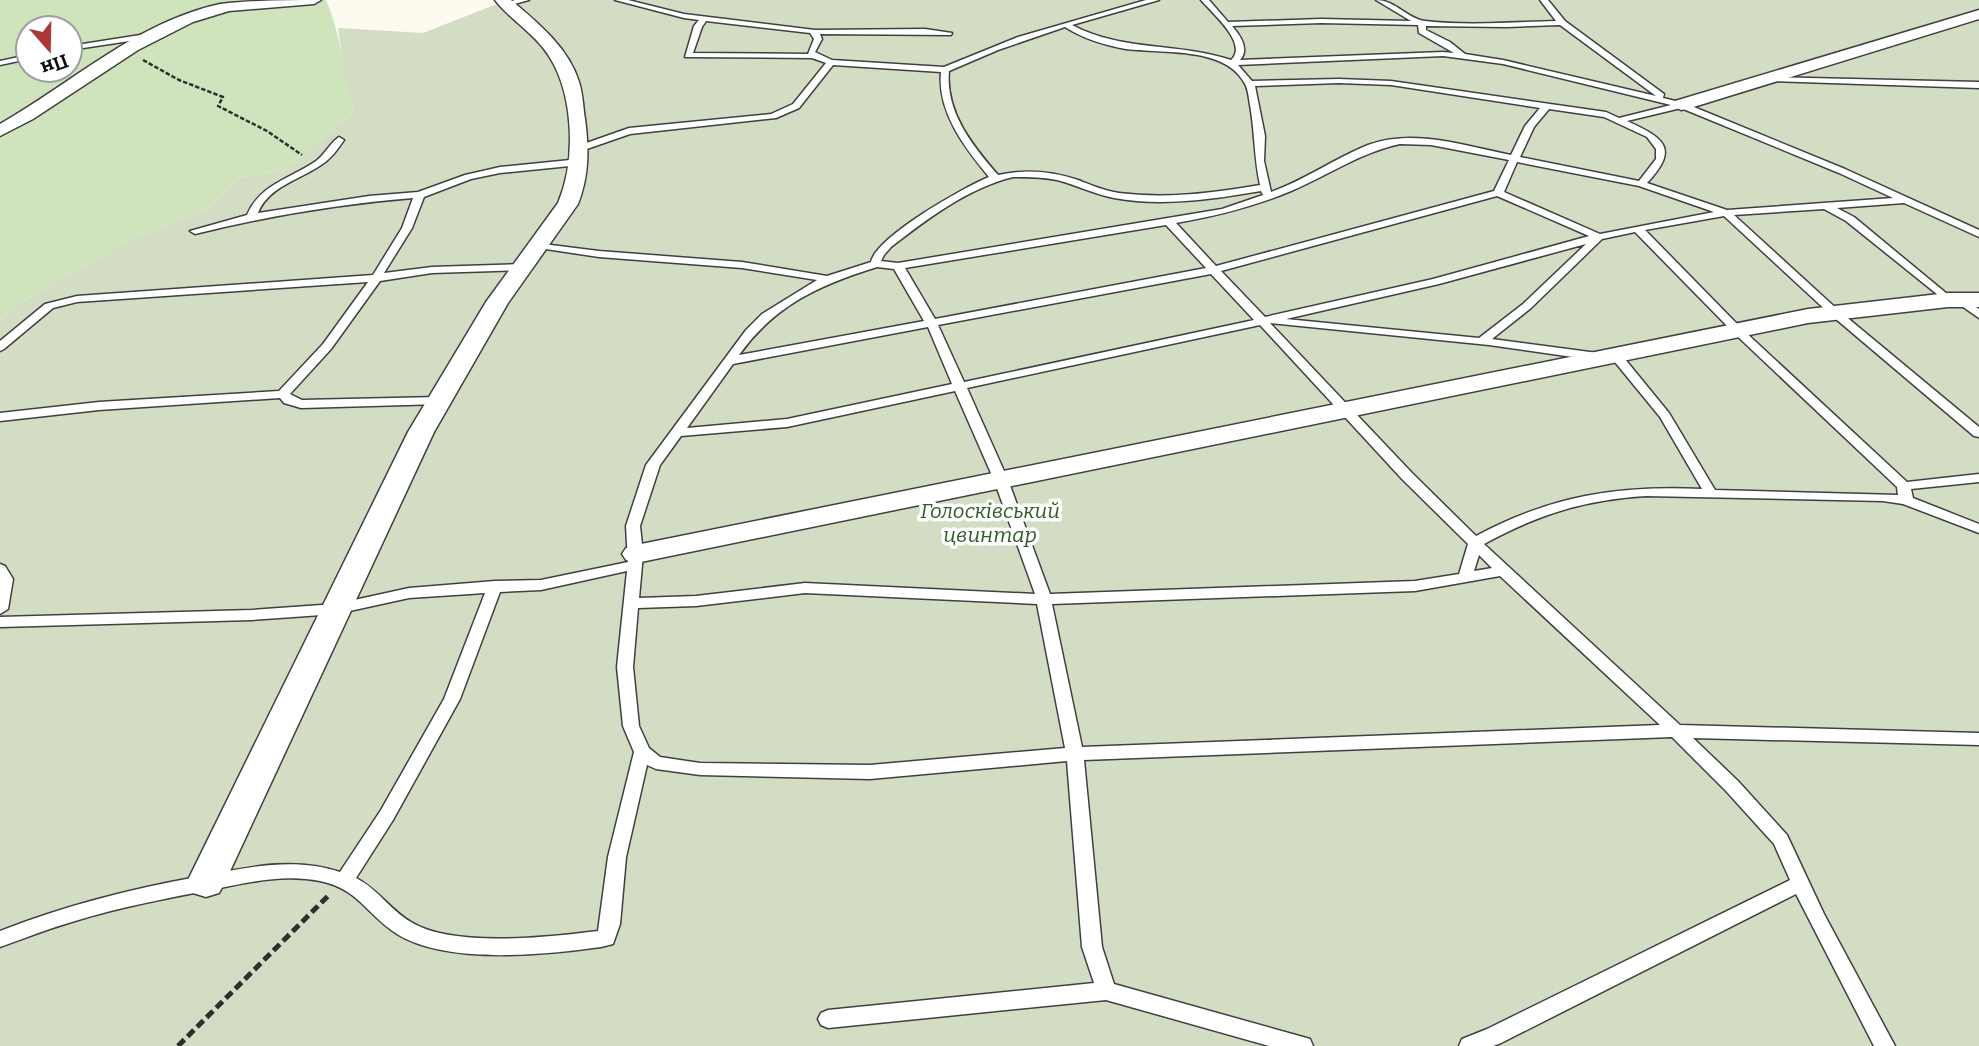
<svg xmlns="http://www.w3.org/2000/svg" width="1979" height="1046" viewBox="0 0 1979 1046" font-family="Bitter,serif">
	<style>
		.green { fill: #cfe4bd; fill-rule: evenodd }
		.cemetery { fill: #d3ddc3 }
		.lines { fill: none; stroke-linecap: round; stroke-linejoin: round }
		.service-casing { stroke: #404040; stroke-width: 3 }
		.minor-casing { stroke: #404040; stroke-width: 3 }
		.path-far1 { stroke: #2f2f2f; stroke-width: 2.5; stroke-dasharray: 4.5 2; stroke-linecap: butt }
		.path { stroke: #2f2f2f; stroke-width: 5; stroke-dasharray: 9 4.5; stroke-linecap: butt }
		.service { fill: #fff; fill-rule: evenodd }
		.minor { fill: #fff; fill-rule: evenodd }
		.labels { text-anchor: middle; stroke-width: 7; stroke-linejoin: round; paint-order: stroke }
		.park-label { font-size: 21px; font-style: italic; fill: #2f5d26; stroke: #fff }
	</style>
	<rect width="100%" height="100%" fill="#fdfbf0"/>
	<path class="green" d="M0,0H326C342,38 344,73 354,112L282,171L240,177L206,210L129,240L20,303L0,320ZM28,28H70V70H28Z"/>
	<path class="cemetery" d="M507,0H1979V1046H0V320L20,303L129,240L206,210L240,177L282,171L354,112L345,77L338,28L423,33Z"/>
	<g class="lines">
		<defs>
			<g id="service">
				<path d="M515,0H529L507,6L503,4Z"/>
				<path d="M615,0H628L684,14L815,30L925,29L952,33L951,35L820,34L822,39L815,52L832,60L944,67L1018,37L1146,0H1159L1072,25C1123,52 1177,42 1231,60C1249,44 1212,13 1201,0H1209L1228,22L1321,19L1411,21L1376,0C1395,0 1408,19 1425,21C1468,26 1514,22 1556,21L1540,0H1548L1565,21L1664,94L1663,98L1684,103L1845,169L1979,230V237L1904,203L1837,208L1854,217L1952,298V302L1948,303L1846,221L1824,209L1734,215L1838,310L1979,427V437L1974,436L1830,314L1724,216L1645,230L1742,329L1907,482L1979,474V482L1911,489L1913,498L1979,524V533L1903,504L1883,501L1646,496C1584,500 1539,514 1484,544L1680,725L1979,733V745L1693,738L1738,781L1787,835L1824,914L1895,1046H1874L1796,894L1501,1043L1493,1046H1459L1462,1039L1487,1029L1790,880L1774,844L1726,791L1672,737L1084,760L1102,947L1114,984L1303,1037L1310,1039L1313,1046H1269L1106,1000L828,1028L821,1025L818,1019L821,1013L828,1010L1094,983L1082,947L1067,761L870,779L700,775L656,769L647,765L626,857L620,924L613,944L601,947C544,955 447,965 397,934C367,915 359,889 320,881C285,874 249,882 215,889C168,898 121,907 75,921C50,928 25,938 0,947V931C64,906 130,889 197,877C245,868 293,856 340,872L381,810L444,699L485,593L409,598L336,614L252,620L0,627V617L252,610L336,604L409,588L495,581L541,580L628,562L626,526L646,465L746,330L762,314L817,280L742,268L599,257L539,248L535,247V243L599,251L742,262L827,276L871,262C876,237 964,187 989,177C965,148 937,112 941,72L833,65L799,108L776,118L630,134L584,150H578V146L629,128L771,114L793,104L826,63L812,58L685,57L694,26L699,20L684,18ZM706,21L810,33L814,39L808,54L693,53L702,27ZM1321,23L1418,25L1419,33L1454,53L1443,52L1240,60C1250,49 1240,35 1232,26ZM1560,25L1656,96L1503,60L1465,54L1450,42L1426,30V26L1507,27ZM1065,27C1084,39 1104,45 1126,49C1162,54 1226,46 1245,84C1248,89 1249,99 1250,105C1255,133 1254,158 1260,185C1214,193 1166,199 1119,193C1105,191 1091,185 1078,180C1051,171 1025,169 998,175C973,146 945,112 949,71L998,50ZM1443,56L1503,64L1671,105L1619,118L1606,112L1391,81L1339,79L1252,81L1238,65ZM1339,83L1391,85L1540,108L1525,126L1511,155C1466,146 1414,128 1368,145C1335,158 1305,180 1271,192L1264,161L1265,136L1255,86ZM1681,108L1839,173L1893,198L1727,210L1647,183C1680,148 1664,138 1627,121ZM1549,109L1604,117L1647,137L1656,149V159L1639,181L1520,157L1534,127ZM1400,144L1431,145L1509,160L1494,191L1216,266L1176,223C1216,216 1253,207 1291,191C1329,175 1359,153 1400,144ZM1517,162L1639,186L1714,212L1600,234L1504,192ZM1013,177C1028,177 1042,177 1057,180C1076,185 1094,194 1114,198C1162,207 1214,199 1261,191L1263,195L1222,209L898,263L881,261L884,255L891,247C927,219 968,188 1013,177ZM1497,196L1589,236L1433,279L1265,317L1221,271ZM1166,225L1206,268L935,319L905,268ZM1635,232L1734,333L1897,487L1898,495L1715,490L1669,413L1620,353L1616,352L1610,356L1660,417L1702,489C1617,485 1551,496 1476,536L1412,473L1270,323L1489,345L1601,361L1607,357L1605,354L1492,339L1531,308L1602,239ZM1586,244L1523,304L1479,338L1286,319L1439,284ZM877,267L894,269L924,321L739,355C775,305 819,285 877,267ZM1211,274L1254,320L964,382L938,325ZM1260,325L1402,479L1468,544L1459,574L1415,581L1050,594L1008,480L967,388ZM928,327L952,384L787,419L687,428L733,364ZM955,391L994,480L1035,594L805,583L696,596L639,598L643,554L640,526L660,465L681,436L787,427ZM1479,555L1492,568L1474,571ZM627,571L617,667L623,726L634,752L608,857L598,931C550,937 453,948 411,922C390,910 378,889 356,878L393,820L460,699L500,592L541,590ZM1500,576L1660,725L1082,747L1052,604L1415,591ZM805,593L1037,604L1065,748L870,765L700,763L660,757L649,748L639,726L633,667L638,608L696,606Z"/>
				<path d="M153,33L157,35L156,37L70,50V46Z"/>
				<path d="M28,55V59L0,65V61Z"/>
				<path d="M1769,77L1979,82V88L1772,81L1768,79Z"/>
				<path d="M339,137L344,140C337,150 331,159 321,165C299,180 268,187 258,213L369,196L418,192L465,175L500,167L580,159L585,162L580,165L500,173L471,179L424,197L412,228L384,273L432,267L524,264L529,267L524,270L432,273L380,281L331,349L290,394L302,400L438,397L442,398L444,401L442,404L301,408L284,403L280,398L99,410L0,421V413L99,402L279,391L323,344L368,282L77,302L53,308L4,349L0,351V341L45,304L77,296L373,275L402,228L413,198C340,204 267,216 195,234L190,231L247,215C260,184 290,179 316,161C325,154 330,143 339,137Z"/>
				<path d="M1960,297L1979,309V318L1956,302V298Z"/>
				<path d="M0,564L5,566L13,579L8,609L0,614Z"/>
			</g>
			<g id="minor">
				<path d="M321,0L314,4L229,11L193,22L138,50L33,119L0,136V124C72,83 137,22 220,4C253,0 288,0 321,0Z"/>
				<path d="M495,0H511C537,22 569,48 579,82C583,94 583,107 585,119C589,149 589,176 578,204L508,303L434,432L225,882L219,893L206,897L193,893L187,882L408,432L486,302L558,203C577,159 574,87 544,49C530,31 509,18 495,0Z"/>
				<path d="M1979,10V19L1687,109L1681,110L1672,105L1675,101Z"/>
				<path d="M1948,293H1979V307H1948L1808,323L636,563L626,560L622,554L626,548L636,545L1808,309Z"/>
			</g>
		</defs>
		<use href="#service" class="service-casing"/>
		<use href="#minor" class="minor-casing"/>
		<path class="path-far1" d="M143,60L179,80L223,97L218,106L267,131L302,155"/>
		<path class="path" d="M178,1046L328,896"/>
		<use href="#service" class="service"/>
		<use href="#minor" class="minor"/>
	</g>
	<g class="labels">
		<g class="park-label">
			<text x="990" y="518">Голосківський<tspan x="990" dy="24">цвинтар</tspan></text>
		</g>
	</g>
	<g transform="translate(49 49) rotate(160)"><circle r="33" fill="#ffffff" stroke="#9e9e9e" stroke-width="2"/>
	<path d="M0-5L12 26L0 18L-12 26Z" fill="#ad3637"/>
	<text y="-10" font-size="19" font-weight="bold" text-anchor="middle" fill="#0d0d0d">Пн</text>
	</g>
</svg>
